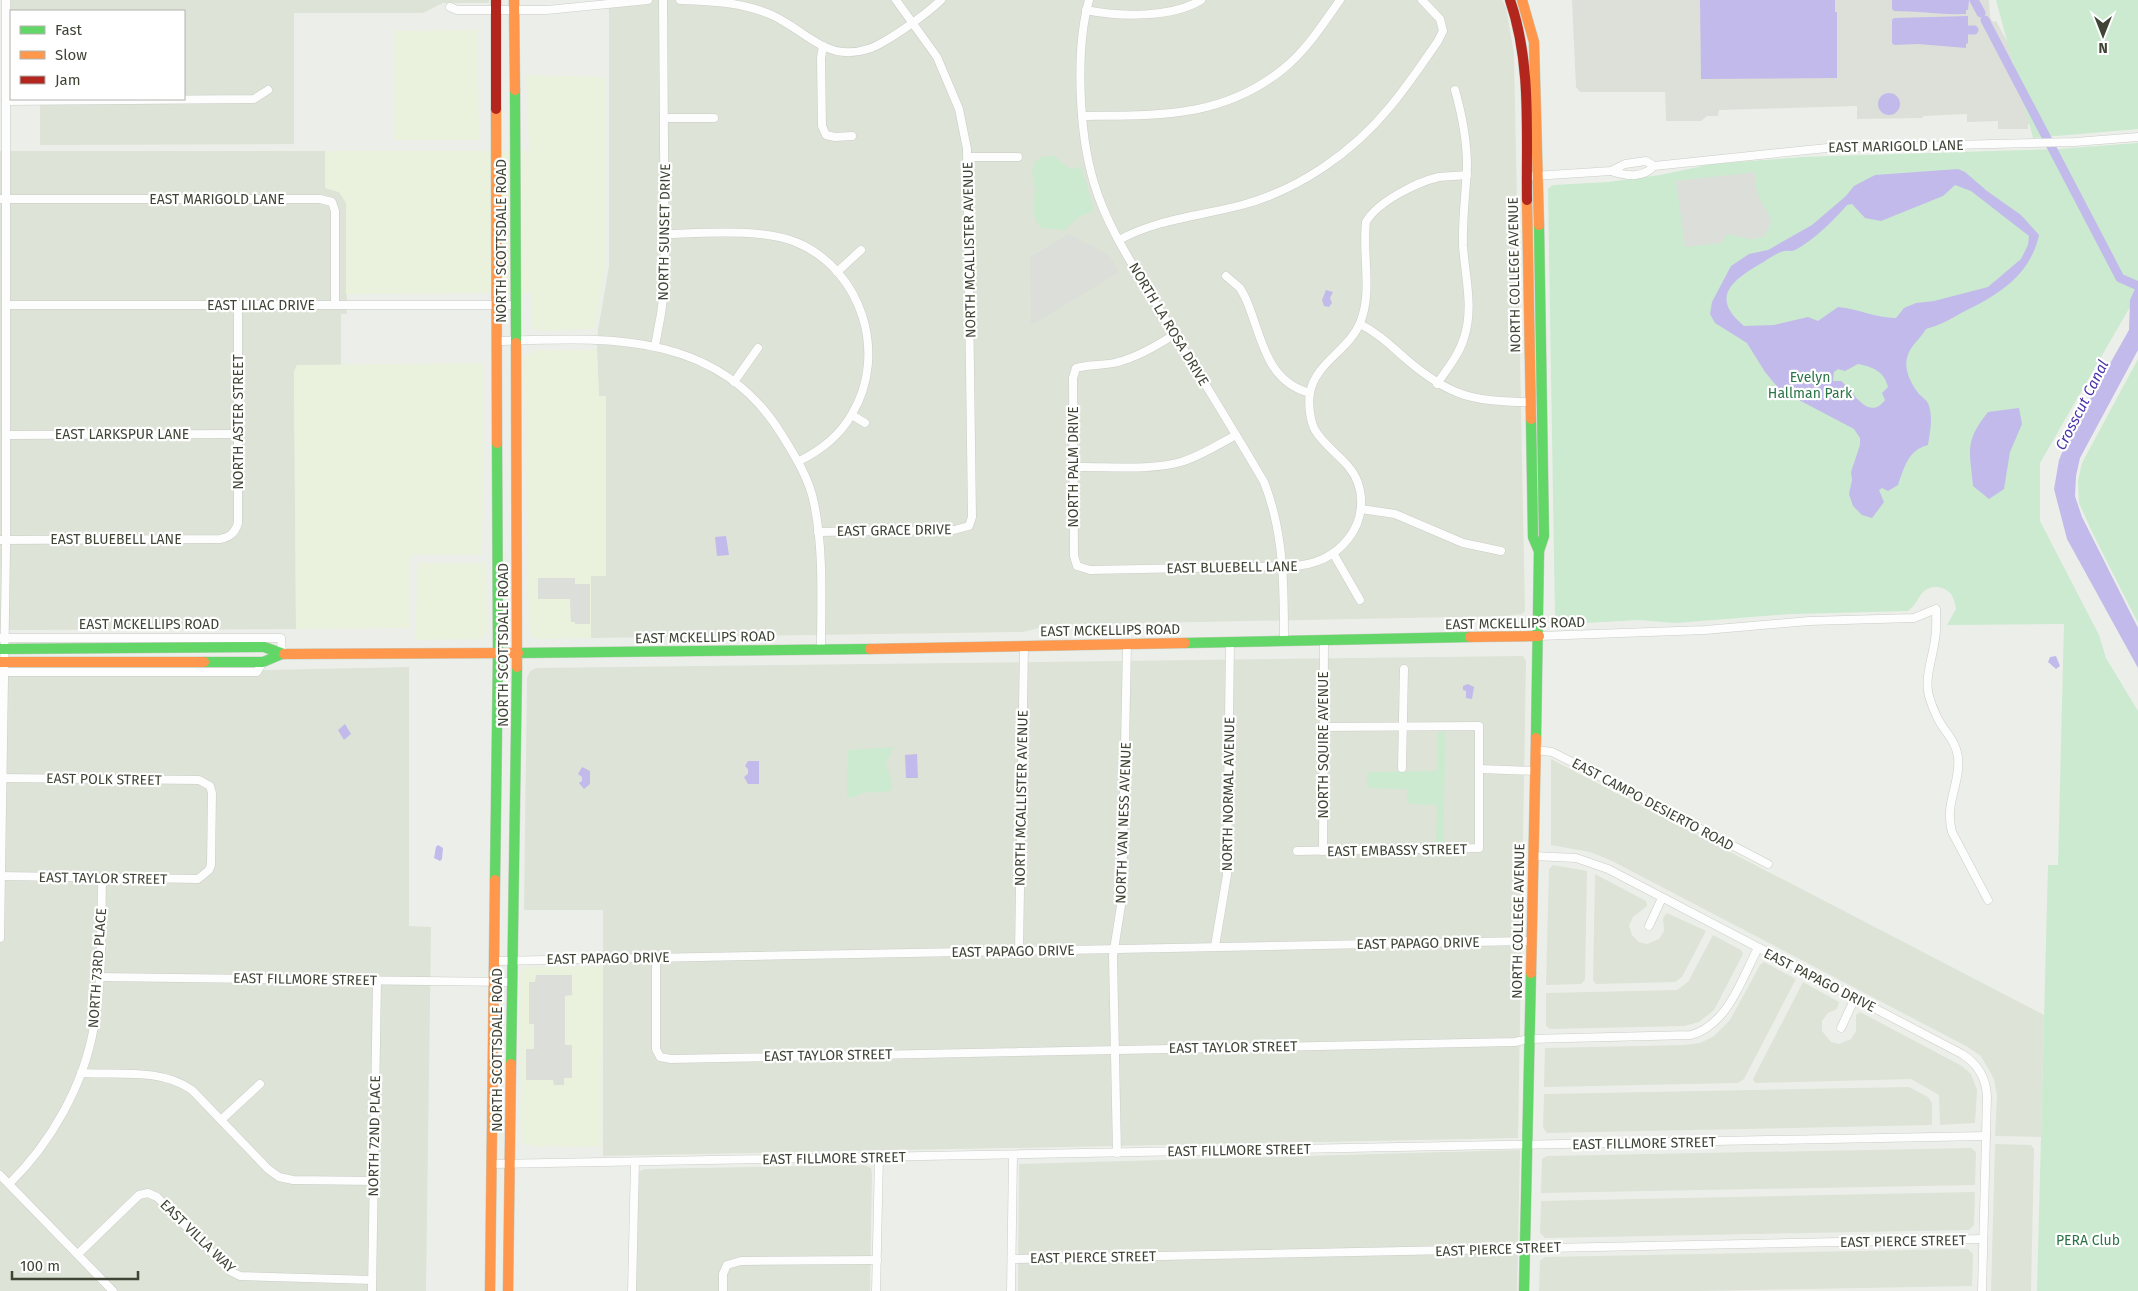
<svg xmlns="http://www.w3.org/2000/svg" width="2138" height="1291" viewBox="0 0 2138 1291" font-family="'Fira Sans',sans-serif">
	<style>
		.residential { fill: #dde3d6 }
		.commercial { fill: #eaf1dc }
		.industrial { fill: #dde0d8 }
		.green { fill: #cbead0 }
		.parking { fill: #dcded9 }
		.water { fill: #c2baeb; fill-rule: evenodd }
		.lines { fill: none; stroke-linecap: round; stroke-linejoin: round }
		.canal { stroke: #c2baeb; stroke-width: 9 }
		.street-casing { stroke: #cacdc7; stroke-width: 9 }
		.fast-casing { stroke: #c7cec1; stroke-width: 11 }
		.slow-casing { stroke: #c7cec1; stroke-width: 11 }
		.jam-casing { stroke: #c7cec1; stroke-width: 11 }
		.street { stroke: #fcfdfc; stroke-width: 8 }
		.fast { stroke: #63d668; stroke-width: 10 }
		.slow { stroke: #ff974d; stroke-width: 10 }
		.jam { stroke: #b3261e; stroke-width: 10 }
		.labels { text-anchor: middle; stroke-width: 4.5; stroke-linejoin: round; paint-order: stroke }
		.street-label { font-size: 14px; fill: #3f4435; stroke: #fff }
		.park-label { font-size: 14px; fill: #2c7347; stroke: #fff }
		.water-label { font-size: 15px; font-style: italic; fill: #4934ab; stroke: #fff }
	</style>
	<rect width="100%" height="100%" fill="#ecefe9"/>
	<g class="residential">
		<path d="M11,0H489V3H443L423,13H294V144L40,145V99H184V11H11V57Z"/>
		<path d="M609,0H1502L1506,8L1514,54L1525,611L1522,614L1504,616L1050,625L1023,632L591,638V576L606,575V397L599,396L597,350L598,330L609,266Z"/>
		<path d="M0,151H325V188L339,192L346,203L347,314H341V365H297L294,372L296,629L0,630Z"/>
		<path d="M1523,656L1526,661L1518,1138L603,1156V910H524L527,678L530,671L536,668Z"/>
		<path d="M409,667V926L431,927L426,1291H0V669L267,670Z"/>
		<path d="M1551,759L2044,1015L2041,1137L1995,1136L1997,1096L1994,1079L1981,1056L1966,1046L1612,861L1590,852L1551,845Z"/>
		<path d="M1553,865L1587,871L1585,980L1581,984L1546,985L1549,869Z"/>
		<path d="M1595,874L1646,901L1647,906L1633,917L1629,926L1632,935L1639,942L1647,944L1659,939L1664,931L1663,918L1667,913L1706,931L1682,977L1675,982L1596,984L1593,980Z"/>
		<path d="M1713,935L1741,950L1743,954L1714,1010L1699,1022L1684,1026L1550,1029L1546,1026V993L1677,990L1688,982Z"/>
		<path d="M1764,962L1796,979L1744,1079L1738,1083L1544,1087L1545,1048L1684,1045L1700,1043L1714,1036L1730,1020L1760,965Z"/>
		<path d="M1803,982L1839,1002L1837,1009L1828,1013L1822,1021V1031L1831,1042L1839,1044L1851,1039L1856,1031V1015L1860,1012L1962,1066L1971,1074L1977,1090L1975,1123L1940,1125L1939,1095L1911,1079L1755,1083L1753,1079Z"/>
		<path d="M1909,1087L1928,1097L1932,1103V1125L1547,1133L1543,1128L1544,1094Z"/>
		<path d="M1995,1144L2031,1145L2034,1149L2031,1291H1991Z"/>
		<path d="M1971,1148L1976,1152L1975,1185L1541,1193L1542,1159L1547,1156Z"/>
		<path d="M1520,1150L1517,1291H1018L1019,1164Z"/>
		<path d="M864,1165L871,1168L872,1173L870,1291H636L638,1176L640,1171L645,1169Z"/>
		<path d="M1975,1192L1974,1225L1969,1230L1545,1238L1540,1233L1541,1201Z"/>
		<path d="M1968,1249L1973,1254L1972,1286L1695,1291H1539L1540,1261L1545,1257Z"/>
	</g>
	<g class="commercial">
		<path d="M477,30L479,140H394L393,31Z"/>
		<path d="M526,75L605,77V267L595,329L540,331L531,326L532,293L346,294V203L339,192L325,188V151H529Z"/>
		<path d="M535,350H597L599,396H606V576H591V638L536,639L532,636L529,627L524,357Z"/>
		<path d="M484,363L482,555H409L410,628L296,629L294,372L297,365Z"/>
		<path d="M417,563H486L487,631L482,639L416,640Z"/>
		<path d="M526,967H603L601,1147L535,1146L521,1143L520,972Z"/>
	</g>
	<path class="industrial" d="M1572,0H1989L1990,17L1993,22L1996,21L2016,58L2010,62L2043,122L2028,124V129H1998V121L1967,122V114L1923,116V118L1857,119V106L1719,110L1718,116H1707L1701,121H1666L1665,92H1580L1576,87Z"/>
	<g class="green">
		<path d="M1996,0H2138V129L2033,138Z"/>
		<path d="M2138,143V293L2040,463V521L2099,635L2106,658L2138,711V1291H2037L2048,865H2058L2064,624L1947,625L1956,609C1955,604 1954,598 1951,594C1944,586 1931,584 1923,592C1917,599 1916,605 1908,611L1791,614L1675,623L1638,620L1567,624L1559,622L1555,618L1548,189L1553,185L1608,182L1660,175L1712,164L1803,157L2058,149Z"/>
		<path d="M1054,156L1070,169L1081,167L1094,210L1079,217L1064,230L1042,228L1036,222L1033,210L1035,190L1032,171L1035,162L1041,157Z"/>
		<path d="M2138,359V623L2093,534L2079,503L2078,481L2082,463Z"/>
		<path d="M1446,731L1443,843H1436L1437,805L1410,804L1407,800V789L1367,788V772L1438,771V732Z"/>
		<path d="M894,747L886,763L892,784L891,790C882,795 872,790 863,793C856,796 854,798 847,797L848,750Z"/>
	</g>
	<g class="parking">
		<path d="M1755,172V185L1760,200L1769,215L1771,223L1764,237L1750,239L1727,234L1721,243L1685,247L1676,181Z"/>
		<path d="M1069,234L1109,255L1119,272L1031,325L1030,257Z"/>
		<path d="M538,578H575V584H590V624H575V622H571L570,599H538Z"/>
		<path d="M536,975H572V995L565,996V1045H572V1078H564V1085H554L553,1080H526V1049H534V1024H529V982H535Z"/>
	</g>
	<g class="water">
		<path d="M1700,0H1835V12H1837V78L1701,79Z"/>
		<path d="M1892,0H1969L1968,10H1966V14C1942,15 1918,11 1894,11L1892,9Z"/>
		<path d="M1968,16V43L1966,44V48L1918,44L1894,45L1892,43V20L1894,18Z"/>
		<circle cx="1889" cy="104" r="11"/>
		<path d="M1958,169L1965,172L1987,191L2021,215L2039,235C2030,275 2000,294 1965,311C1952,318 1941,325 1926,329C1920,340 1910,345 1907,358C1904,370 1911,384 1919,394C1923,398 1928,401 1929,406C1933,419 1930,432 1928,445C1908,450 1904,468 1898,485L1888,491L1882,488L1879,490L1884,502L1872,518L1862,515L1853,506L1849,494L1852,480L1851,472L1860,445V438L1854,429L1780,390L1765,372L1747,343L1715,323L1710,314L1712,302L1731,266L1749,254L1768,250L1812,225L1846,196L1854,186L1875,175ZM1955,185L1971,191L2029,236L2028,245L2021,259L1988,287L1934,301L1916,303L1904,308L1896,318C1875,318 1859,309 1838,307L1818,321L1808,317L1774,325L1744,326C1710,298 1731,281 1760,264C1767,260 1776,253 1784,251C1788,250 1791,252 1795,250C1813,241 1834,220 1847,205L1852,204L1865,218L1881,221L1943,196ZM1858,364C1873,367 1884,371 1888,387L1882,393L1885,400C1868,423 1852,389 1841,381H1833L1834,372L1838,369L1845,371Z"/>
		<path d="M2138,282V350L2080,458L2076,476L2075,496L2082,517L2138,628V668L2067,539L2054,489L2059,460L2069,436L2129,330L2130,300Z"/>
		<path d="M1326,290L1333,292L1330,298L1332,303L1329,307L1324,306L1322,300Z"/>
		<path d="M2019,408L2022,424L2010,452L2004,489L1989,499L1973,486C1970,450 1964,442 1988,412Z"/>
		<path d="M726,536L729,555L717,556L715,537Z"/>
		<path d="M2056,656L2060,666L2056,669L2048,662L2050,657Z"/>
		<path d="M1468,684L1474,687L1472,699L1466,698V691L1463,690V686Z"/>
		<path d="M345,724L351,734L344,740L338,730Z"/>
		<path d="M917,754L918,778H906L905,755Z"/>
		<path d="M748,761H759V784H748L744,777L748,774V769L745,766Z"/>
		<path d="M582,767L590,771V784L584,789L579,783L582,781V777L578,774Z"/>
		<path d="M438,845L443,848L442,859L440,861L434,858L436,847Z"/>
	</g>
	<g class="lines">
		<g class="canal">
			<path d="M1974,0L1981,13"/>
			<path d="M1985,20L2120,278L2138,286"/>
			<path d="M1969,30H1974"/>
		</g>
		<defs>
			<g id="street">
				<path d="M680,0C710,1 739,2 767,13C788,21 803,36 823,46C837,53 853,54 868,49C885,44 928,13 941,0"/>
				<path d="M1089,0C1075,50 1079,134 1094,183C1107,227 1133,265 1156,304C1192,363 1229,422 1264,482C1284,532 1284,586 1284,640"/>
				<path d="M450,7L457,10H547L648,0"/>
				<path d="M1086,10C1119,17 1172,18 1201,0"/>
				<path d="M823,46L821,58L822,126L826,135L835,137L852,136"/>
				<path d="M6,101L254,99L268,90"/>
				<path d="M1082,116C1157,115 1220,119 1282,70C1306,51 1323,24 1340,0"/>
				<path d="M664,118H714"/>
				<path d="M968,157H1018"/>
				<path d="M1611,171C1626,176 1642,179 1654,166L1827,148L2075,142L2138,137"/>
				<path d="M1534,176L1611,171L1625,164L1646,161L1654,166"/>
				<path d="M0,199H320L332,202L335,211V304"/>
				<path d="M666,234C705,233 763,228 798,243C862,271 888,354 852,414C840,435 820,451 799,461"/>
				<path d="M1119,240C1157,219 1200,216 1242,205C1298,190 1352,153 1389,108C1407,87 1422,64 1438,41L1443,31L1440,19L1422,0"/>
				<path d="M837,272L861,250"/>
				<path d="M1226,276L1240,288L1245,297C1262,334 1264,381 1310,393"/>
				<path d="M7,305H515"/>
				<path d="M1360,324C1378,333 1391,346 1406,359C1449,396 1473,402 1529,402"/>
				<path d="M1175,334C1158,345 1138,357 1118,362C1104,366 1090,364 1076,368L1073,378L1074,556L1077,566L1090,570L1292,566C1314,565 1334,557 1348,539C1365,518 1366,487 1348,466C1338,454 1323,444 1315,430C1310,421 1308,403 1310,393C1315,363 1349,350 1360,323C1373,292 1362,255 1366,222C1377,202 1417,182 1439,177C1448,176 1457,176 1467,175"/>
				<path d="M498,341C606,338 717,329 782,435C795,456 809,478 814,503C824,551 821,601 821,650"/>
				<path d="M655,346L661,314L665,283L663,0"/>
				<path d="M734,382L758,348"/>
				<path d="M1437,384C1447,369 1459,355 1464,338C1474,308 1465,276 1463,246C1462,220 1466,192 1467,166C1467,140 1462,115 1455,90"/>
				<path d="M852,415L865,423"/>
				<path d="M6,435L237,434"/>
				<path d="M1074,467C1107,466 1149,471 1181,462C1201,456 1219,444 1236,435"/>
				<path d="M1361,509L1395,514L1463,543L1501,551"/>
				<path d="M818,532L954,530L969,526L972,517L967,149L959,109L937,57L896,0"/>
				<path d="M0,540L220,539C230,537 235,533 238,523V305"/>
				<path d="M1333,553L1360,600"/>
				<path d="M1539,636L1705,630L1809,621L1914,618L1936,609C1936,619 1937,629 1935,639C1933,657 1924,678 1929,696C1931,703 1934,711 1937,717C1944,732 1956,740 1958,757C1961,784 1944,802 1952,832L1988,900"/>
				<path d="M0,638H281L282,654"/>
				<path d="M1,672H257L263,662"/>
				<path d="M1536,750L1552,752L1574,763L1768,864"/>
				<path d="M1402,768L1404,669"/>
				<path d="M1480,769L1535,771"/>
				<path d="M0,778L199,780L210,786L212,793L211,865L209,870L198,879L0,876"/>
				<path d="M1297,851L1479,848V726L1323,727"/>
				<path d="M1323,851L1324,640"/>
				<path d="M1533,856L1576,858L1608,869L1962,1054C1978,1064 1986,1078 1987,1096L1982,1291"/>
				<path d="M1649,926L1662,898"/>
				<path d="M0,938L6,550V0"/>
				<path d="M1215,946L1227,875L1230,642"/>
				<path d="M1019,950L1024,646"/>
				<path d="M656,957V1049L660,1057L671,1059L1515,1042L1529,1039L1691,1035C1728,1025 1742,978 1758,948"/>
				<path d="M495,961L1531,941"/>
				<path d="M99,977L511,982"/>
				<path d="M1841,1028L1855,998"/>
				<path d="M81,1073C118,1075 161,1068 192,1090L268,1169L279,1177L293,1180L374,1181"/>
				<path d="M221,1120L260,1084"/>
				<path d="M1117,1153L1113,956L1122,899L1127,643"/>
				<path d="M492,1164L1986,1136"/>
				<path d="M0,1175L113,1291"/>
				<path d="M9,1184C51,1143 84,1085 94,1026C103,978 101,927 102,878"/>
				<path d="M78,1254L139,1195L148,1193L157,1197L230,1271L240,1276L372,1280"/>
				<path d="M1012,1259L1983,1239"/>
				<path d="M372,1291L377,980"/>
				<path d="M632,1291L635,1162"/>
				<path d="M723,1291V1274L727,1265L741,1261L877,1260"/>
				<path d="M876,1291L879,1157"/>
				<path d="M1011,1291L1013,1155"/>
			</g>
			<g id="fast">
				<path d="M515,90L516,343"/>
				<path d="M1539,225L1544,536L1539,551"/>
				<path d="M1531,419L1533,537L1539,551L1536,738"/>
				<path d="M1185,643L1470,637"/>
				<path d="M0,649L264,647L284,654"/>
				<path d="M518,653L870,649"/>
				<path d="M204,662H263L282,654"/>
				<path d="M495,880L498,653L497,443"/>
				<path d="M511,1064L517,667"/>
				<path d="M1524,1291L1531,973"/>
			</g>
			<g id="slow">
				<path d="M514,0L515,90"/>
				<path d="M1522,0L1534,42L1539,225"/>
				<path d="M496,109L497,443"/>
				<path d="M1527,200L1531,419"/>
				<path d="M516,343L517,667"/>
				<path d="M1470,637L1539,636"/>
				<path d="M870,649L1185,643"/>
				<path d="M284,654L518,653"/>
				<path d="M0,662H204"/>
				<path d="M1531,973L1536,738"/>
				<path d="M490,1291L495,880"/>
				<path d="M508,1291L511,1064"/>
			</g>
			<g id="jam">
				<path d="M496,0V109"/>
				<path d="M1510,0C1532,64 1526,134 1527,200"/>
			</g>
		</defs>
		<use href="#street" class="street-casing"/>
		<use href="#fast" class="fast-casing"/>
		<use href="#slow" class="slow-casing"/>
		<use href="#jam" class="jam-casing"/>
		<use href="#street" class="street"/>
		<use href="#fast" class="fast"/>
		<use href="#slow" class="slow"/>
		<use href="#jam" class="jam"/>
	</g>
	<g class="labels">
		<g class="street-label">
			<text transform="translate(1896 146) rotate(-1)" y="5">EAST MARIGOLD LANE</text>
			<text x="217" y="204">EAST MARIGOLD LANE</text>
			<text transform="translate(664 232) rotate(-89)" y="5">NORTH SUNSET DRIVE</text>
			<text transform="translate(501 241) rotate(-90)" y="5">NORTH SCOTTSDALE ROAD</text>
			<text transform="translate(969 250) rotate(-91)" y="5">NORTH MCALLISTER AVENUE</text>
			<text transform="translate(1514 275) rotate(-91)" y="5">NORTH COLLEGE AVENUE</text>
			<text x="261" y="310">EAST LILAC DRIVE</text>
			<text transform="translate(1169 324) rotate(59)" y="5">NORTH LA ROSA DRIVE</text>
			<text transform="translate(238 422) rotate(-90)" y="5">NORTH ASTER STREET</text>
			<text x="122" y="439">EAST LARKSPUR LANE</text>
			<text transform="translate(1073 467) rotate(-90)" y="5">NORTH PALM DRIVE</text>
			<text transform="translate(894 530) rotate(-1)" y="5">EAST GRACE DRIVE</text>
			<text x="116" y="544">EAST BLUEBELL LANE</text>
			<text transform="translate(1232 567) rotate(-1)" y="5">EAST BLUEBELL LANE</text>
			<text transform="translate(1515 623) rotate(-1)" y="5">EAST MCKELLIPS ROAD</text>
			<text x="149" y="629">EAST MCKELLIPS ROAD</text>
			<text transform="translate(1110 630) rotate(-1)" y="5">EAST MCKELLIPS ROAD</text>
			<text transform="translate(705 637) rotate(-1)" y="5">EAST MCKELLIPS ROAD</text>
			<text transform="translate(503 645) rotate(-90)" y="5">NORTH SCOTTSDALE ROAD</text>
			<text transform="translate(1323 745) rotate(-90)" y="5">NORTH SQUIRE AVENUE</text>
			<text transform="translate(104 779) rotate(1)" y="5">EAST POLK STREET</text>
			<text transform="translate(1228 794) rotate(-89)" y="5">NORTH NORMAL AVENUE</text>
			<text transform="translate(1021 798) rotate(-89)" y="5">NORTH MCALLISTER AVENUE</text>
			<text transform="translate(1653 804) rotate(28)" y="5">EAST CAMPO DESIERTO ROAD</text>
			<text transform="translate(1123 823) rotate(-88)" y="5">NORTH VAN NESS AVENUE</text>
			<text transform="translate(1397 850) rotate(-1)" y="5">EAST EMBASSY STREET</text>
			<text transform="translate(103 878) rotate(1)" y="5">EAST TAYLOR STREET</text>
			<text transform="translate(1518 921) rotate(-89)" y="5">NORTH COLLEGE AVENUE</text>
			<text transform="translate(1418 943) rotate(-1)" y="5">EAST PAPAGO DRIVE</text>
			<text transform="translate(1013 951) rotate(-1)" y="5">EAST PAPAGO DRIVE</text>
			<text transform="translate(608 958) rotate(-1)" y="5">EAST PAPAGO DRIVE</text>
			<text transform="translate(97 968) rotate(-86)" y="5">NORTH 73RD PLACE</text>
			<text transform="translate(305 979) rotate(1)" y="5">EAST FILLMORE STREET</text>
			<text transform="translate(1820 980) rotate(27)" y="5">EAST PAPAGO DRIVE</text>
			<text transform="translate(1233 1047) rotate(-1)" y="5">EAST TAYLOR STREET</text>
			<text transform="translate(497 1050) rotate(-90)" y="5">NORTH SCOTTSDALE ROAD</text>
			<text transform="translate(828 1055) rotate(-1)" y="5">EAST TAYLOR STREET</text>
			<text transform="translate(374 1136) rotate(-89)" y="5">NORTH 72ND PLACE</text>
			<text transform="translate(1644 1143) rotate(-1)" y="5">EAST FILLMORE STREET</text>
			<text transform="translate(1239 1150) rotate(-1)" y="5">EAST FILLMORE STREET</text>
			<text transform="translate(834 1158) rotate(-1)" y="5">EAST FILLMORE STREET</text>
			<text transform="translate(198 1236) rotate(44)" y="5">EAST VILLA WAY</text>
			<text transform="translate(1903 1241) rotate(-1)" y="5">EAST PIERCE STREET</text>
			<text transform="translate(1498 1249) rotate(-2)" y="5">EAST PIERCE STREET</text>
			<text transform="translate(1093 1257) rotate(-1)" y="5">EAST PIERCE STREET</text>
		</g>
		<g class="park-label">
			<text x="1810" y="382">Evelyn<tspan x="1810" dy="16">Hallman Park</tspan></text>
			<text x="2088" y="1245">PERA Club</text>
		</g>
		<g class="water-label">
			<text transform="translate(2082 405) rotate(-63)" y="5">Crosscut Canal</text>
		</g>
	</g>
	<rect x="10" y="10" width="175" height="90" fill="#ffffff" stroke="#b2b4ae"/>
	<rect x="20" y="26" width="25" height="8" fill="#63d668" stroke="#b2b4ae"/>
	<text x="55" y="35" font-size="15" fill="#3f4435">Fast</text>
	<rect x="20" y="51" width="25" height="8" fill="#ff974d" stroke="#b2b4ae"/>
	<text x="55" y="60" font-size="15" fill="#3f4435">Slow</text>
	<rect x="20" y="76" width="25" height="8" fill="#b3261e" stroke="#b2b4ae"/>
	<text x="55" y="85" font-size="15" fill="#3f4435">Jam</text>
	<g transform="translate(2103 35) rotate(180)" stroke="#ffffff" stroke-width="4" paint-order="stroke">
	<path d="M0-4L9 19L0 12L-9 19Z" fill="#3f4435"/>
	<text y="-8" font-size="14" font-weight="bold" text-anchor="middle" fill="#3f4435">N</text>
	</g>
	<path d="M12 1271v8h126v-8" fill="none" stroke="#3f4435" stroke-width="2.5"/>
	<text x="20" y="1271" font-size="15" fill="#3f4435" stroke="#ffffff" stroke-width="4" paint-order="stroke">100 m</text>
</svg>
